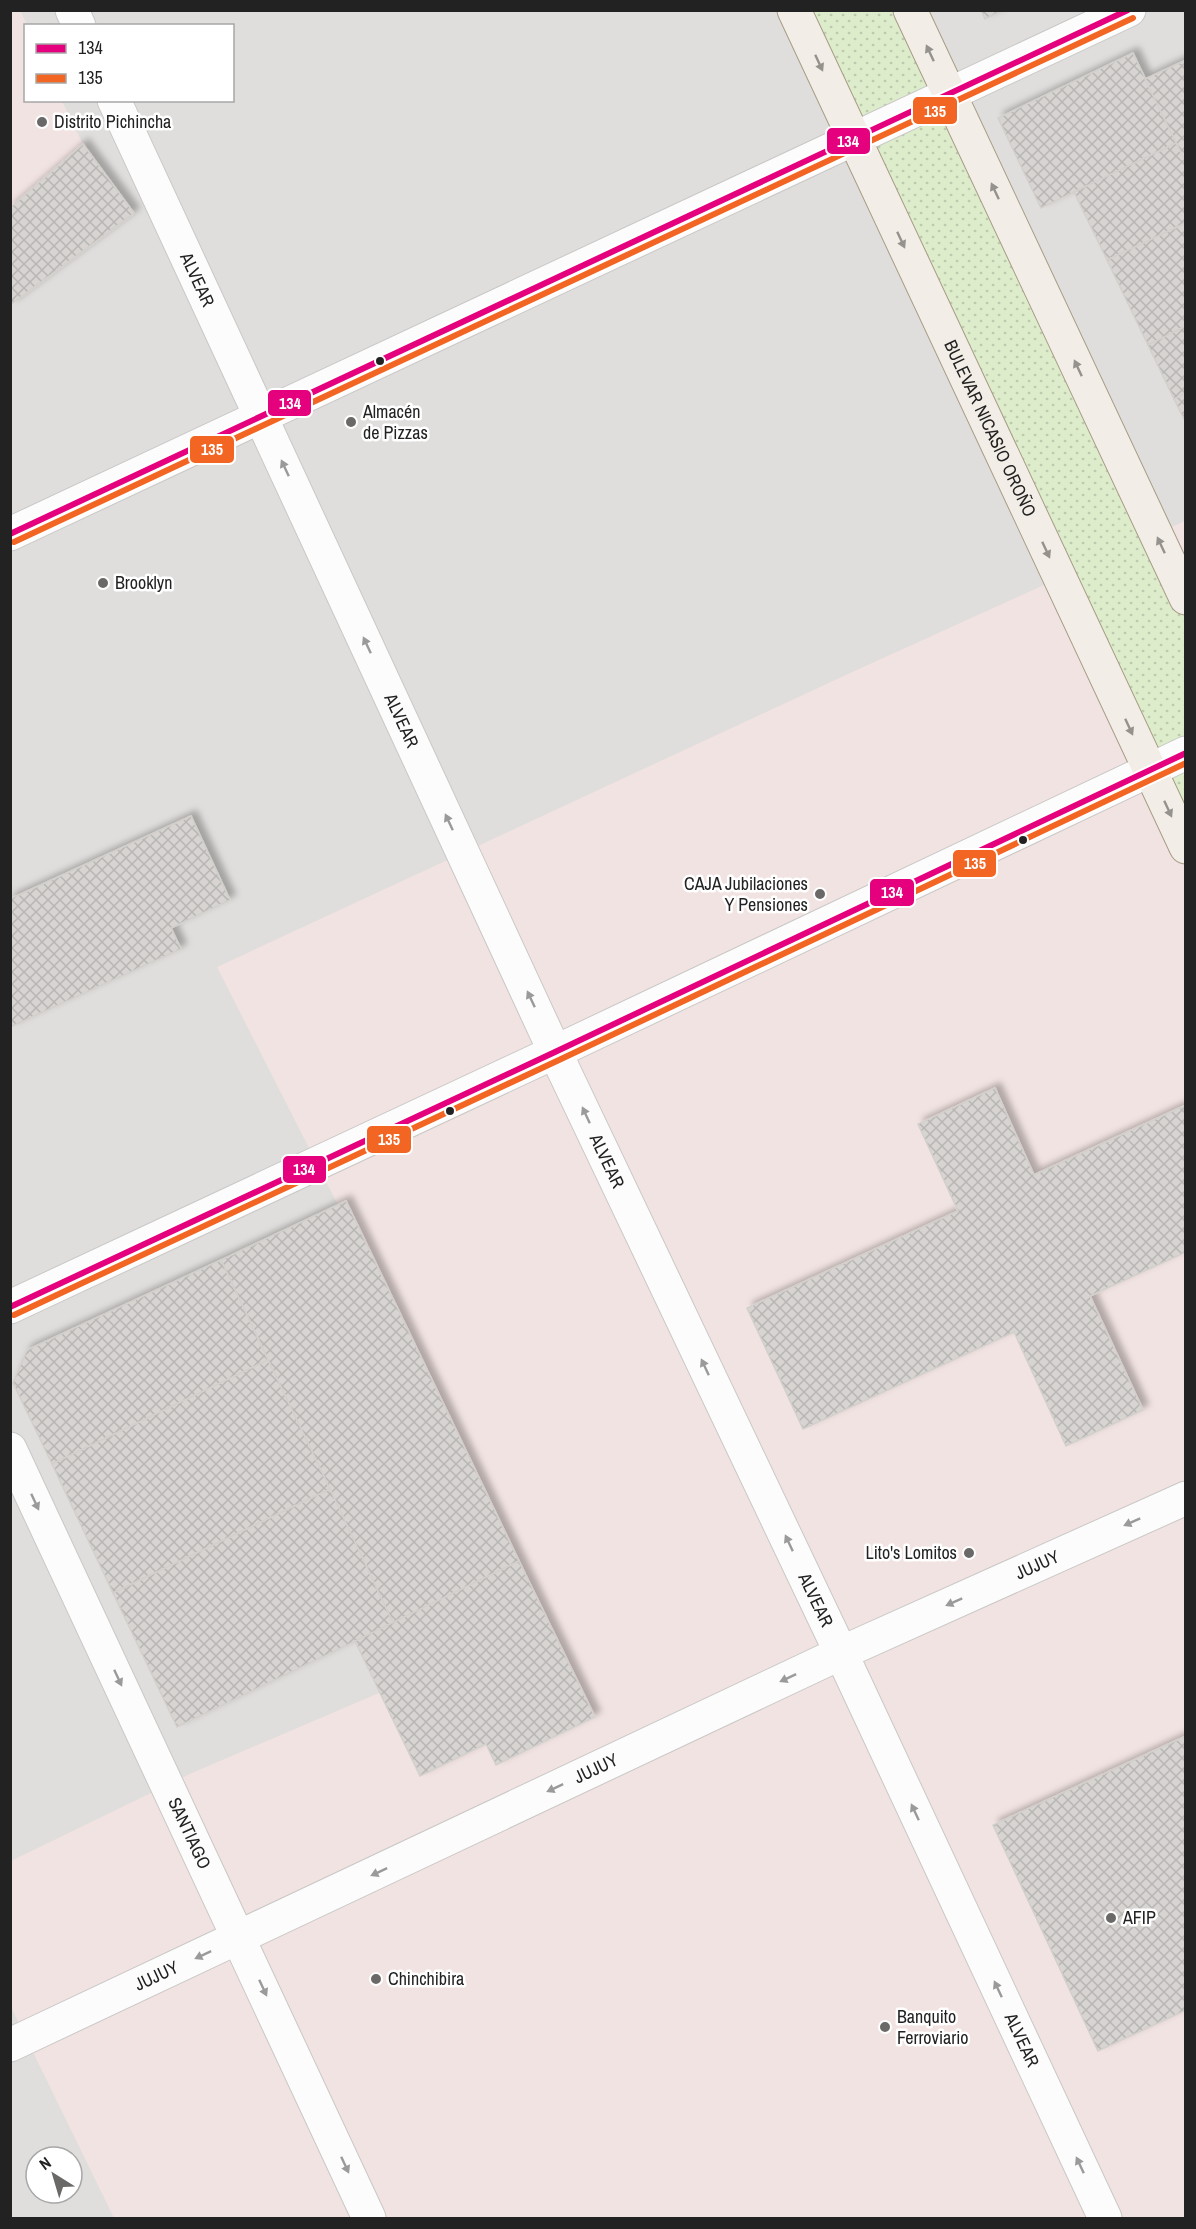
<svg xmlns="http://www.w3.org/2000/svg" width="1196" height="2229" viewBox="0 0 1196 2229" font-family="'Archivo Narrow',sans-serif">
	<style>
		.residential { fill: #dfdedc; fill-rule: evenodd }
		.commercial { fill: #f1e3e1 }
		.grass { fill: url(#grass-dots) }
		.building { fill: url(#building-cross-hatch); stroke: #d3d0cc; stroke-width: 1.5; filter: url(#shadow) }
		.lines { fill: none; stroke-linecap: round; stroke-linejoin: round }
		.minor-casing { stroke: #c9c8c7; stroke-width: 35 }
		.primary-casing { stroke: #a79c86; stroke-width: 35 }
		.minor { stroke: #fdfcfc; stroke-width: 33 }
		.primary { stroke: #f3ede7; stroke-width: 33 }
		.bus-1-casing { stroke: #fff; stroke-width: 10 }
		.bus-2-casing { stroke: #fff; stroke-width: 10 }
		.bus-1 { stroke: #e5007d; stroke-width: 6 }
		.bus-2 { stroke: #f26522; stroke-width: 6 }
		.oneway { fill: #95928e }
		.oneway2 { fill: #9a9a9a }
		.poi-dot { fill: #6a6968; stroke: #fff; stroke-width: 2 }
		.bus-dot { fill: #222; stroke: #fff; stroke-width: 2 }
		.labels { text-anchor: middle; stroke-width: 5; stroke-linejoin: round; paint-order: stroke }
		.poi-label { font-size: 18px; fill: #222; stroke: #fff; text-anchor: start }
		.street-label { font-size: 18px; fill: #222; stroke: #fff }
		.line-badge { stroke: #fff; stroke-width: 2 }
		.badge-label { font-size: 16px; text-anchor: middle; font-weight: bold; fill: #fff }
	</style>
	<defs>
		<pattern id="grass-dots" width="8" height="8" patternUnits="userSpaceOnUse" patternTransform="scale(1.5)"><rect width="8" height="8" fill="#ddeccb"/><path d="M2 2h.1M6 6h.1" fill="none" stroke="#bdcaae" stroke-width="1.8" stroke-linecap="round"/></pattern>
		<pattern id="building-cross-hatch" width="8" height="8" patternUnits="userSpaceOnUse" patternTransform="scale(1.5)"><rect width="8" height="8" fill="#d7d4d2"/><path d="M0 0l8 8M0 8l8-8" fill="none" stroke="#b8b6b4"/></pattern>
		<filter id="shadow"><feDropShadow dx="5.5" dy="-5.5" stdDeviation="3" flood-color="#0004"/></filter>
	</defs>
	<rect width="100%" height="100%" fill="#f0eeeb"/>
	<path class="residential" d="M11,11H1185V2218H11ZM26,26H232V100H26ZM36,2157H72V2193H36Z"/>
	<g class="commercial">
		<path d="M20,10L27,25L26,100L62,101L83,144L11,208L10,11Z"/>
		<path d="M1185,521V2218H114L11,2007V1861L192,1773L379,1693L355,1641L519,1561L217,967L848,674Z"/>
	</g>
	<path class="grass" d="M794,11H910L1185,598V847Z"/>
	<g class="building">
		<path d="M981,10H1003L985,19Z"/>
		<path d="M1133,53L1176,143L1041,208L998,118Z"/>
		<path d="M1186,60V163L1145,79Z"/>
		<path d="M1176,143L1186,163V223L1107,260L1074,192Z"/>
		<path d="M83,144L134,213L10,305V208Z"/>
		<path d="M1186,223V326L1148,345L1107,260Z"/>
		<path d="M1186,326V393L1174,399L1148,345Z"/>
		<path d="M1186,393V423L1174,399Z"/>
		<path d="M191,816L230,900L171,928L181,949L10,1027V899Z"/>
		<path d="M995,1088L1034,1175L1186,1105V1252L1090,1296L1143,1410L1066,1446L1014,1332L803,1429L747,1308L958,1211L918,1124Z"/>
		<path d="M346,1201L519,1561L393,1623L221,1260Z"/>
		<path d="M221,1260L268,1360L52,1464L13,1383L27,1350Z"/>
		<path d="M268,1360L330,1489L113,1593L52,1464Z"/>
		<path d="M330,1489L393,1623L177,1727L113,1593Z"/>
		<path d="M519,1561L595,1717L496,1765L486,1744L420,1776L355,1641Z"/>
		<path d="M1186,1736V2010L1098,2051L993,1825Z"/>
	</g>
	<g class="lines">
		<defs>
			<g id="minor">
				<path d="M72,10L79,26"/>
				<path id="s1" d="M114,100L555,1052L841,1653L1105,2218"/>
				<path d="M10,534L1129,10"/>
				<path d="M10,1307L555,1052L1186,753"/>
				<path id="s2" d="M10,1449L369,2218"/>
				<path id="s3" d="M10,2045L841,1653L1186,1498"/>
			</g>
			<g id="primary">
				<path id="s4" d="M794,10L1186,847"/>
				<path d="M910,10L1186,598"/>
			</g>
		</defs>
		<use href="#minor" class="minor-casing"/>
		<use href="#primary" class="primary-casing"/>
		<use href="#minor" class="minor"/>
		<use href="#primary" class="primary"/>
		<defs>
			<g id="bus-1">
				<path d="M10,534L1128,10"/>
				<path d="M10,1307L555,1052L1186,753"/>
			</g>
			<g id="bus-2">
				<path d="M14,542L1133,18"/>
				<path d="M14,1315L559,1060L1186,763"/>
			</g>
		</defs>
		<use href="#bus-1" class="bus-1-casing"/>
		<use href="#bus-2" class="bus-2-casing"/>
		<use href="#bus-1" class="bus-1"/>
		<use href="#bus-2" class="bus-2"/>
	</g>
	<defs><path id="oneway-solid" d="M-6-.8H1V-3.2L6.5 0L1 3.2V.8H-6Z" transform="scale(1.5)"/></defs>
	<g class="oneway">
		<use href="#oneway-solid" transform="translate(930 53) rotate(-115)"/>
		<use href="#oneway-solid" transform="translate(819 63) rotate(65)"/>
		<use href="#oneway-solid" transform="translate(995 191) rotate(-115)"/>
		<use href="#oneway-solid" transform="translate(901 240) rotate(65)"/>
		<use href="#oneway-solid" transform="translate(1078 368) rotate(-115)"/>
		<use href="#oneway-solid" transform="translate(1161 545) rotate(-115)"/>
		<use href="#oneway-solid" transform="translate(1046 550) rotate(65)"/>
		<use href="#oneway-solid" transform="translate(1129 727) rotate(65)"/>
		<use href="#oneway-solid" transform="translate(1168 809) rotate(65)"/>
	</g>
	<g class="oneway2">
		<use href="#oneway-solid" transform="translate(285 468) rotate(-115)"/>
		<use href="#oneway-solid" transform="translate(367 645) rotate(-115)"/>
		<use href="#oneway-solid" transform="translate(449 822) rotate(-115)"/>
		<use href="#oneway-solid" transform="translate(531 999) rotate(-115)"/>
		<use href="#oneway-solid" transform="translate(586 1115) rotate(-115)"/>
		<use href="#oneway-solid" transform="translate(705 1367) rotate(-115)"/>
		<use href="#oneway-solid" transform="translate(35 1502) rotate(65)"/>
		<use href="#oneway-solid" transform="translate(1132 1522) rotate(156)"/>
		<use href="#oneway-solid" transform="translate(789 1543) rotate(-115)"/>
		<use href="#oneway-solid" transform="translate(954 1602) rotate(156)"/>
		<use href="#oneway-solid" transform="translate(118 1678) rotate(65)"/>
		<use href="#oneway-solid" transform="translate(788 1678) rotate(155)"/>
		<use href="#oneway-solid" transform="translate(555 1788) rotate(155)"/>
		<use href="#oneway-solid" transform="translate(915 1812) rotate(-115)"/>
		<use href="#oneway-solid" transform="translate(379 1872) rotate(155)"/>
		<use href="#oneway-solid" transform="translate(203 1955) rotate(155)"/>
		<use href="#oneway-solid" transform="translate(263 1988) rotate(65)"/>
		<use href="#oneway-solid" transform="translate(998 1989) rotate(-115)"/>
		<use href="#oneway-solid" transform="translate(345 2165) rotate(65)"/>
		<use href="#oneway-solid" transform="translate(1080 2165) rotate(-115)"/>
	</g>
	<g class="poi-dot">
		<circle cx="42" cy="122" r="6"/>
		<circle cx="351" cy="422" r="6"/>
		<circle cx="103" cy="583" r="6"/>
		<circle cx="820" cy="894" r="6"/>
		<circle cx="969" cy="1553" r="6"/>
		<circle cx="1111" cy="1918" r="6"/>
		<circle cx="376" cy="1979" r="6"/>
		<circle cx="885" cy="2027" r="6"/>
	</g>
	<g class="bus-dot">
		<circle cx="380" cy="361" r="5"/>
		<circle cx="1023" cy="840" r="5"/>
		<circle cx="450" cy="1111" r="5"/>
	</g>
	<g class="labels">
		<g class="poi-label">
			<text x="54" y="128">Distrito Pichincha</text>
			<text x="363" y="418">Almacén<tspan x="363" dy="21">de Pizzas</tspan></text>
			<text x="115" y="589">Brooklyn</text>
			<text x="808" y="890" text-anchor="end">CAJA Jubilaciones<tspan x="808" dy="21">Y Pensiones</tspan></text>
			<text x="957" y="1559" text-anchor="end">Lito's Lomitos</text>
			<text x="1123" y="1924">AFIP</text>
			<text x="388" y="1985">Chinchibira</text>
			<text x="897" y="2023">Banquito<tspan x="897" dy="21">Ferroviario</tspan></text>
		</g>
		<g class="street-label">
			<text dy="6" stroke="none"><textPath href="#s1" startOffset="198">ALVEAR</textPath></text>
			<text dy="6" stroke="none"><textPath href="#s4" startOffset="462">BULEVAR NICASIO OROÑO</textPath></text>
			<text dy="6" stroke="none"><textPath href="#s1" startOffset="684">ALVEAR</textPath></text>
			<text dy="6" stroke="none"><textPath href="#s1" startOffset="1170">ALVEAR</textPath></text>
			<text dy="6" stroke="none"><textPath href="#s3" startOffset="1134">JUJUY</textPath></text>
			<text dy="6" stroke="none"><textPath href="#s1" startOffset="1656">ALVEAR</textPath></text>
			<text dy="6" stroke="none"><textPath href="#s3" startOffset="648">JUJUY</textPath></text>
			<text dy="6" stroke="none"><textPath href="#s2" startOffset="424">SANTIAGO</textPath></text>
			<text dy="6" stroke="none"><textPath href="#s3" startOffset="162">JUJUY</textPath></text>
			<text dy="6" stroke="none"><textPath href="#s1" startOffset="2142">ALVEAR</textPath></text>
		</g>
	</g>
	<g class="line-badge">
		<rect x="912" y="96" width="46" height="29" rx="6" fill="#f26522"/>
		<rect x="826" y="127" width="45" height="28" rx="6" fill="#e5007d"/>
		<rect x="267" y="389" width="45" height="28" rx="6" fill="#e5007d"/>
		<rect x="189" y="435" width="46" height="29" rx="6" fill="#f26522"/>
		<rect x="952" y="849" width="45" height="29" rx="6" fill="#f26522"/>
		<rect x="869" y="878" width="46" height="29" rx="6" fill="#e5007d"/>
		<rect x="366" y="1125" width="46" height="29" rx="6" fill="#f26522"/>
		<rect x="282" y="1155" width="45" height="29" rx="6" fill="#e5007d"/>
	</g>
	<g class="badge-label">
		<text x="935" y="117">135</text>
		<text x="848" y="147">134</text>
		<text x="290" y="409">134</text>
		<text x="212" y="455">135</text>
		<text x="975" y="869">135</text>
		<text x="892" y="898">134</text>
		<text x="389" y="1145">135</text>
		<text x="304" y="1175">134</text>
	</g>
	<rect width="1196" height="2229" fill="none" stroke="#222222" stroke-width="24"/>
	<rect x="24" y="24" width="210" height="78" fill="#ffffff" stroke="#a7a7a7" stroke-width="1.5"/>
	<rect x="36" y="44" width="30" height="9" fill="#e5007d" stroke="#a7a7a7" stroke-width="1.5"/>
	<text x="78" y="54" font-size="18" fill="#222222">134</text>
	<rect x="36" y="74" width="30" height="9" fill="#f26522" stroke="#a7a7a7" stroke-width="1.5"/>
	<text x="78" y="84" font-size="18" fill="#222222">135</text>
	<g transform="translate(54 2175) rotate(323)"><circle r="28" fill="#ffffff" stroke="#a7a7a7" stroke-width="1.5"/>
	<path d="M0-4.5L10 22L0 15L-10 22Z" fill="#6a6968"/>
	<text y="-9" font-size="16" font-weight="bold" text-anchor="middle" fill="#222222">N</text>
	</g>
</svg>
